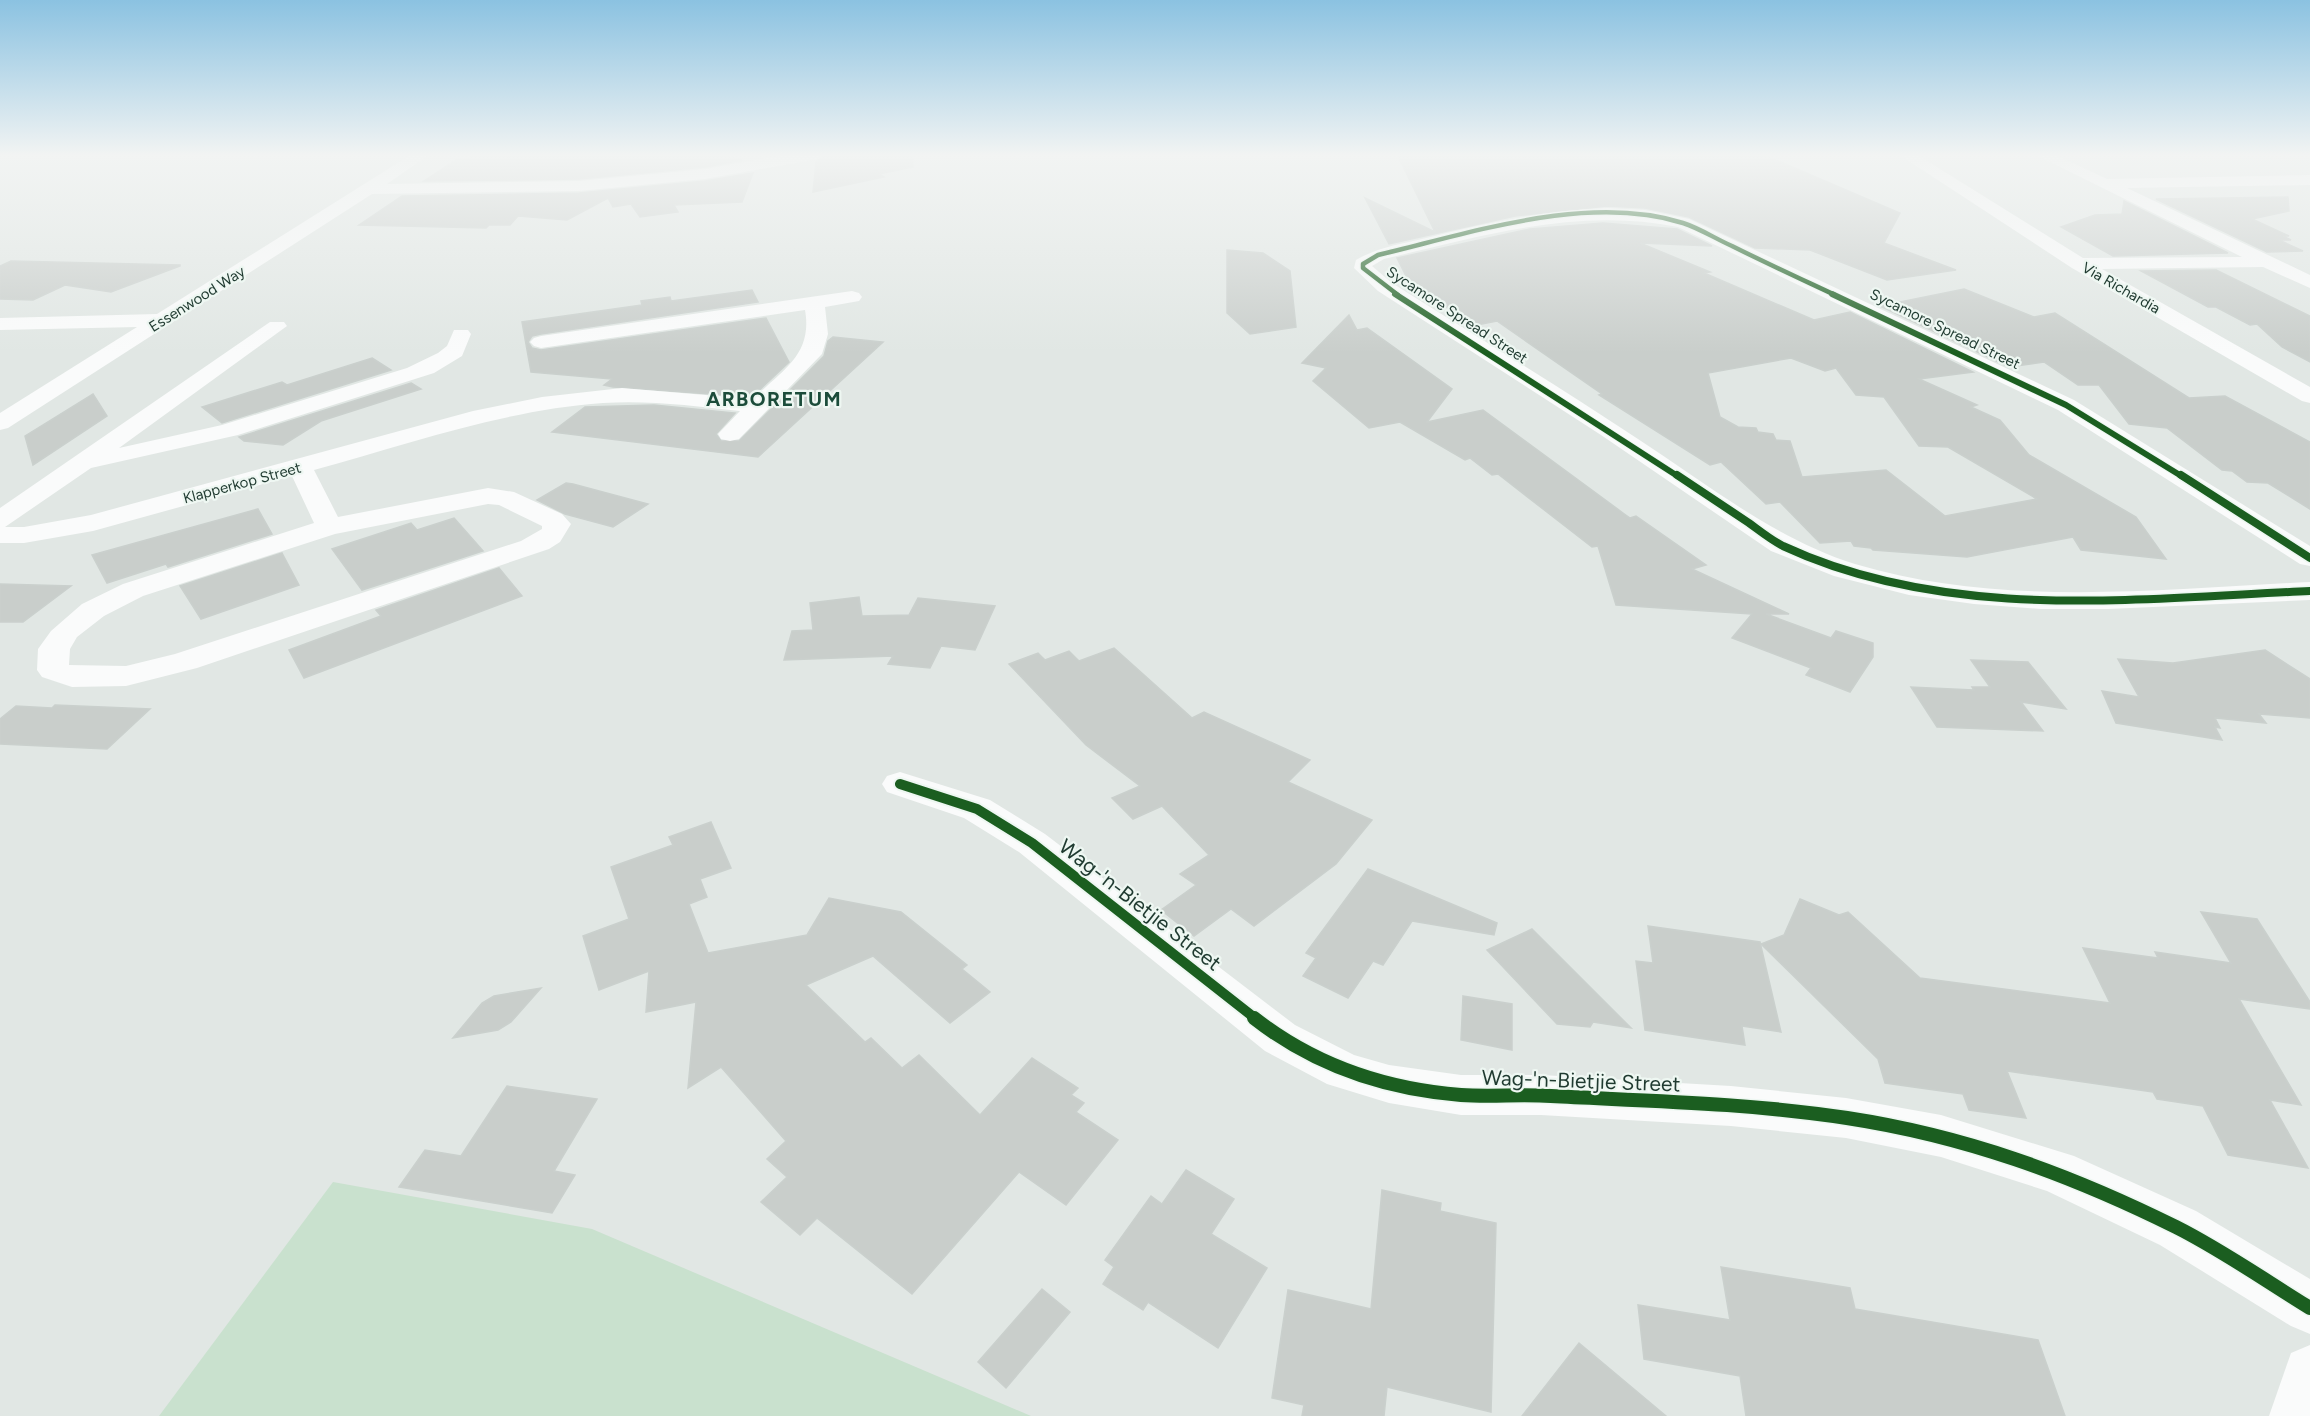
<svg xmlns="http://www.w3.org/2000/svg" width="2310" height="1416" viewBox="0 0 2310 1416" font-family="Figtree,sans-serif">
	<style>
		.green { fill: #c9e1ce }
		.building { fill: #c9cecb; stroke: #cad0cd; stroke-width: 1.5; fill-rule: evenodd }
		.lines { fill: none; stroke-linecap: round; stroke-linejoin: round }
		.minor { fill: #fafbfb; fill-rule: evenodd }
		.cycleway-far4-casing { stroke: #eef7f2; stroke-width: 7 }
		.cycleway-far3-casing { stroke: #eef7f2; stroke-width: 8 }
		.cycleway-far2-casing { stroke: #eef7f2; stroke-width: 11 }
		.cycleway-far1-casing { stroke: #eef7f2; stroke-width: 14 }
		.cycleway-casing { stroke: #eef7f2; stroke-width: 17 }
		.cycleway-far4 { stroke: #1b5e20; stroke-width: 4.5 }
		.cycleway-far3 { stroke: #1b5e20; stroke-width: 6 }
		.cycleway-far2 { stroke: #1b5e20; stroke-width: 8 }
		.cycleway-far1 { stroke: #1b5e20; stroke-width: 10 }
		.cycleway { stroke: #1b5e20; stroke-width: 14 }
		.labels { text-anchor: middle; stroke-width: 4.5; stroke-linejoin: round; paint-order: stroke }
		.far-street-label { font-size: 15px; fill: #1f3a30; stroke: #eef7f2 }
		.far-district-label { font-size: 20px; font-weight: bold; letter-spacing: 1.5px; fill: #1b4c3a; stroke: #eef7f2 }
		.near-street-label { font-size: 21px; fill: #1f3a30; stroke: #eef7f2 }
	</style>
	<rect width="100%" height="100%" fill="#e1e7e4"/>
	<path class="green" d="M333,1182L592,1229L1031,1416H159Z"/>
	<g class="building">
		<path d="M474,154H718L742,160L705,167L579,179L424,181L456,160H466Z"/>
		<path d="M827,154H912L913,167L879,174L884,177L813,192L816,162Z"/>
		<path d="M1397,154H1762L1900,213L1884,243L1956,270L1887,280L1810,250L1755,248L1689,217L1645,208L1607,206L1515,216L1389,244L1365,198L1435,232Z"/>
		<path d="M753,173L742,202L674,205L678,212L640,217L631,204L613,207L608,198L567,220L518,216L510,225H489L486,228L359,225L402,196L579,193L705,181Z"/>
		<path d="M2288,197L2289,211L2252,219L2289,236H2283L2291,240H2279L2303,251L2267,252L2156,199Z"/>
		<path d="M2124,201L2228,253L2113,256L2061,227L2095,215L2122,214Z"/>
		<path d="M1603,223L1677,229L1712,246L1640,243L1710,272L1704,273L1814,320L1850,312L1973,372L1919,379L1977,405L1971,407L2000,420L2029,455L2136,517L2166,559L2081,550L2073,537L1967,557L1873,550L1871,548L1854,546L1851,541L1820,543L1780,502L1766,504L1721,462L1710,465L1599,395L1602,394L1497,321L1477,325L1411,286L1397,258L1530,229ZM1791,358L1825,371L1836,368L1856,395L1884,397L1919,446L1948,447L2037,499L1945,516L1886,470L1802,477L1790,441L1776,440L1773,434L1758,432L1756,428L1738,427L1720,417L1708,373Z"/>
		<path d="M1227,250L1263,253L1290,271L1296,327L1250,334L1227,313Z"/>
		<path d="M11,261L180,265V266L111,292L65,285L33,300L0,299V266Z"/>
		<path d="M2216,270L2310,316V362L2282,347L2257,324L2250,325L2216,307H2208L2141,271Z"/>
		<path d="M1964,289L2034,317L2055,313L2189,398L2225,396L2310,442V509L2268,483L2247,482L2232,471L2222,470L2167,428L2129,424L2099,385H2078L2044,362L2009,367L1880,306Z"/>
		<path d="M752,290L758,302L541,334L532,336L528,342L532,348L541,350L766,318L789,362L752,397L613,387L604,385L612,379L531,372L522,322L642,305L641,301L670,297L671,301Z"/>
		<path d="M1349,315L1357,330L1367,328L1452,389L1427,422L1483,410L1623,513L1630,518L1636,516L1706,565L1692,569L1789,614H1766L1831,638L1836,631L1873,643V657L1850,692L1806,675L1811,668L1732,638L1752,614L1616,605L1598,546L1592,547L1498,474L1492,475L1470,458L1465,460L1400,422L1369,428L1313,381L1326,368L1302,363Z"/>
		<path d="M833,337L883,342L758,457L552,432L585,407L654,405L735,413L716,434L721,441H739L824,356L828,341Z"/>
		<path d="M372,358L391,370L222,423L202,407L282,382L287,385Z"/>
		<path d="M411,383L421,389L321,421L283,445L244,441L239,437Z"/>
		<path d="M93,394L107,416L33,465L25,436Z"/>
		<path d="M566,483L573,484L648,504L613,527L565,514L537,500Z"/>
		<path d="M258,509L272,534L168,567L166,564L107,583L92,555Z"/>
		<path d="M454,518L483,551L362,590L332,549L411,523L417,530Z"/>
		<path d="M282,553L299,585L201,619L180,586Z"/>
		<path d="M499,568L522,596L304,678L289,650L381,616L376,610Z"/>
		<path d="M0,584L71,586L23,622H0Z"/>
		<path d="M859,597L862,616L909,615L918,598L995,606L975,650L941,646L930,668L888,664L893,656L784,660L792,631L813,630L810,603Z"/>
		<path d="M1114,648L1192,718L1204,712L1310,760L1288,782L1372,820L1336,864L1254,926L1231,909L1194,936L1161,910L1196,885L1180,874L1209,855L1162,806L1133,819L1112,798L1140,786L1086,745L1009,664L1038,653L1045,660L1069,651L1079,661Z"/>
		<path d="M2265,650L2310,679V718L2259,714L2266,723L2215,718L2220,728L2215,727L2222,740L2116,723L2102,691L2139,697L2118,659L2173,663Z"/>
		<path d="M1971,660L2028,662L2066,709L2021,702L2043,731L1937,727L1911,687L1974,690L1972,687H1990Z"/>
		<path d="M55,705L150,709L107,749L0,744V719L16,706L52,708Z"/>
		<path d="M711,822L731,868L700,879L707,897L689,904L708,953L807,935L829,898L901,912L967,965L962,969L990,992L950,1023L873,956L806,985L865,1042L871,1038L902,1068L919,1055L980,1115L1032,1058L1078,1088L1071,1095L1084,1103L1076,1112L1118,1140L1066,1205L1019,1172L912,1294L817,1218L800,1235L761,1202L787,1177L767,1159L786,1141L721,1067L688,1088L696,1002L646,1012L649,971L599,990L583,936L629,919L611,867L673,845L669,837Z"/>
		<path d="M1368,869L1497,923L1494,935L1412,921L1383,965L1373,961L1348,998L1303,976L1316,958L1306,953Z"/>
		<path d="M1800,899L1839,915L1848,912L1920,978L2110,1003L2083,948L2158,958L2155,952L2231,963L2201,912L2257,919L2310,1002V1009L2239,999L2301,1105L2270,1100L2308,1168L2228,1155L2203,1106L2157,1099L2153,1092L2007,1071L2026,1118L1969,1110L1963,1094L1885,1083L1878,1059L1761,944L1784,935Z"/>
		<path d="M1648,926L1760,942L1781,1032L1742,1026L1745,1045L1645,1030L1636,961L1653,963Z"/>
		<path d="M1532,929L1631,1028L1593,1022L1590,1027L1557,1024L1487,950Z"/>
		<path d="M541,988L511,1022L498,1030L453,1038L482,1003L494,996Z"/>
		<path d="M1463,996L1512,1004V1050L1461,1040Z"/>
		<path d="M507,1086L597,1099L554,1171L575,1175L552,1213L399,1187L425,1150L461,1156Z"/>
		<path d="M1186,1170L1234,1199L1211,1234L1267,1268L1218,1348L1148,1302L1143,1310L1103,1284L1114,1267L1105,1260L1151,1196L1162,1204Z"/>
		<path d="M1382,1190L1441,1203L1440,1211L1496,1223L1491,1412L1387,1387L1384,1416H1302L1304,1405L1272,1398L1288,1290L1371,1309Z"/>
		<path d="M1721,1267L1850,1288L1855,1309L2038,1340L2065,1416H1746L1740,1376L1644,1359L1638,1305L1730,1320Z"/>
		<path d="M1042,1289L1070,1312L1006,1388L978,1362Z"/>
		<path d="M1579,1343L1666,1416H1522Z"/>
	</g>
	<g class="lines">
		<g class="minor">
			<path d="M412,154H430L387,184L579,181L705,169L790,154H825L818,159L705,179L579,191L372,194L8,428L0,430V413L137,327L0,330V318L157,314Z"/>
			<path d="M1898,154H1916L2083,258L2242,257L2034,154H2054L2107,179L2310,175V185L2127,188L2310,275V288L2263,267L2102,269L2310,387V403L2302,401L2072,268Z"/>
			<path d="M1607,208L1645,210L1689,219L2074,400L2310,546V566L2300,564L2058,410L1678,227C1577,207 1482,236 1384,259L1372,266L1392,283C1474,335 1557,385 1638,439C1707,484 1775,539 1855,564C2001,608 2160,589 2310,582V600L2108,609H2041L1974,604L1909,595L1834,576L1771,551L1601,435L1378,291L1354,268L1356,260C1378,247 1402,244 1426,238C1486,223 1545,211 1607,208Z"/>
			<path d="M852,291L859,293L862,297L859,301L825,307L828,334L822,354L739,439L730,441L721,439L718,434L740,411C694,406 649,400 603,403C504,410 409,444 314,470L338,517L488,488L514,492L562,514L571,524L560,542L549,549L197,668L126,686L72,687L42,677L37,670L38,649L51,631L82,604L123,584L314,523L292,476L93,531L24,543H0V508L270,322H284L287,326L119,448L222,425L407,368L438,353L447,346L454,330H468L471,334L462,356L434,373L238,435L91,468L5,527H24L91,515L473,411L542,397L622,388L753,399C782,370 813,355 805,310L541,348L534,346L530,342L534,338L541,336ZM488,504L499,505L542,526V529L521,541L175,654L126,666L69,665L70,649L77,637L104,616L143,596L335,534Z"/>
			<path d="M900,772L990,800L1045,834L1295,1025L1354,1055L1389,1065L1461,1075H1541L1731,1086L1846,1098L1941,1115L2074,1156L2196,1211L2310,1279V1334L2291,1326L2160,1245L2047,1191L1941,1157L1846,1138L1731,1126L1541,1115H1461L1389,1103L1327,1084L1265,1051L1019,852L964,818L887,792L882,784L887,776Z"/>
			<path d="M2310,1345V1416H2269L2291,1353Z"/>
		</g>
		<defs>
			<path id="cycleway-far4" d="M1398,295L1363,268V264L1378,255C1471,233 1588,193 1683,223C1699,228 1716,239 1732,246C1766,263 1801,279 1835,295"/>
			<g id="cycleway-far3">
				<path d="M1395,294L1679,477"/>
				<path d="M1832,294L2066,405L2183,477"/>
			</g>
			<g id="cycleway-far2">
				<path d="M1677,475C1701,491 1725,507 1749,523C1760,531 1771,540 1783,546C1946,622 2135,599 2310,591"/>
				<path d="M2181,475L2310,558"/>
			</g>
			<path id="cycleway-far1" d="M900,784L977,809L1032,843L1256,1019"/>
			<path id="cycleway" d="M1254,1018C1314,1065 1385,1089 1461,1095C1491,1097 1521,1094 1551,1096C1649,1101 1749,1103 1847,1118C1965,1136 2069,1174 2176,1227C2222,1250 2266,1281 2310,1308"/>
		</defs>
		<use href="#cycleway-far4" class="cycleway-far4-casing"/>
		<use href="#cycleway-far3" class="cycleway-far3-casing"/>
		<use href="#cycleway-far2" class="cycleway-far2-casing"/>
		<use href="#cycleway-far1" class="cycleway-far1-casing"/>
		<use href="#cycleway" class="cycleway-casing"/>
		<use href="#cycleway-far4" class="cycleway-far4"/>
		<use href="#cycleway-far3" class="cycleway-far3"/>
		<use href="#cycleway-far2" class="cycleway-far2"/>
		<use href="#cycleway-far1" class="cycleway-far1"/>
		<use href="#cycleway" class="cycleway"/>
	</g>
	<linearGradient id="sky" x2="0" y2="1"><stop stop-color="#8bc2e1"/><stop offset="0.44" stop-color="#f2f4f3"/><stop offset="1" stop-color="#f2f4f3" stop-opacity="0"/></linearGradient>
	<rect width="2310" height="353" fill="url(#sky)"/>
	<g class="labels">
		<g class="far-street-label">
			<text transform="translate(2121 288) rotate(30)" y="5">Via Richardia</text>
			<text transform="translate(197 299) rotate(-32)" y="5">Essenwood Way</text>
			<text transform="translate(1457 315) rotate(33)" y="5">Sycamore Spread Street</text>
			<text transform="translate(1945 329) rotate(26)" y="5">Sycamore Spread Street</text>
			<text transform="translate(242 483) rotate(-15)" y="5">Klapperkop Street</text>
		</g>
		<g class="far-district-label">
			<text x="774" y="406">ARBORETUM</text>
		</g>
		<g class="near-street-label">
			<text transform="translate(1140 905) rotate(38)" y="7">Wag-'n-Bietjie Street</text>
			<text transform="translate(1581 1081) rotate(2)" y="7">Wag-'n-Bietjie Street</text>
		</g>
	</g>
</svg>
